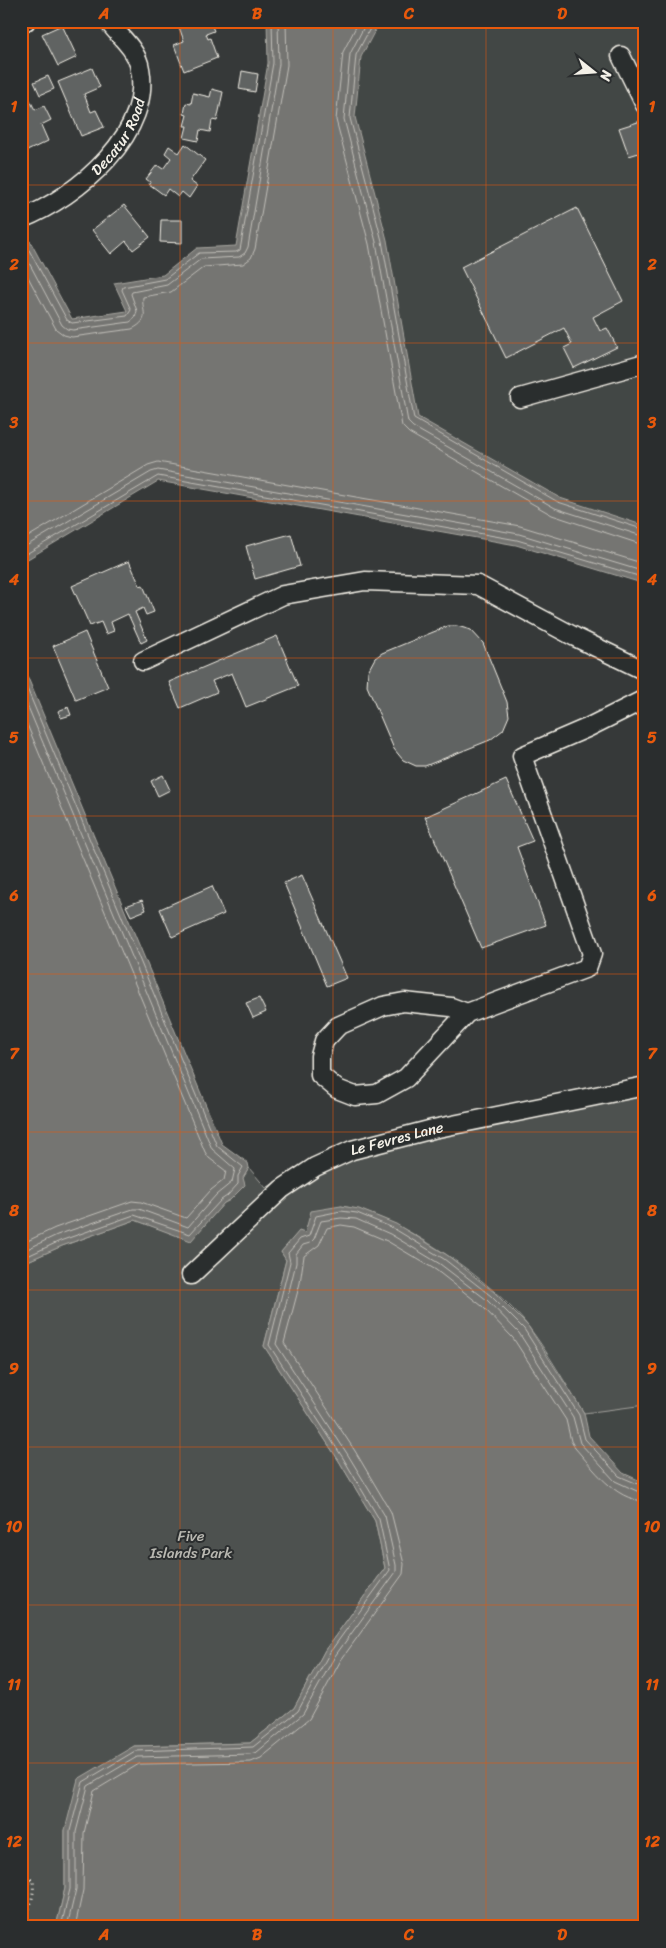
<svg xmlns="http://www.w3.org/2000/svg" width="666" height="1948" viewBox="0 0 666 1948" font-family="Sriracha,sans-serif">
	<style>
		.built { fill: #434645 }
		.green { fill: #4e514f; stroke: #a1a19c }
		.water { fill: #757572; stroke: #a8a7a1 }
		.lines { fill: none; stroke-linecap: round; stroke-linejoin: round }
		.shore { stroke: #c1bfb9; stroke-width: 1 }
		.building { fill: #616362; stroke: #f4f1e8 }
		.minor-casing { stroke: #f4f1e8; stroke-width: 21 }
		.path { stroke: #f4f1e8; stroke-width: 3; stroke-dasharray: 1 4; stroke-linecap: butt }
		.minor { stroke: #2a2d2e; stroke-width: 18 }
		.grid { fill: none; stroke: #e8590c; stroke-width: 1; stroke-opacity: 0.55 }
		.labels { text-anchor: middle; stroke-width: 4; stroke-linejoin: round; paint-order: stroke }
		.street-label { font-size: 15px; fill: #f4f1e8; stroke: #2a2d2e }
		.park-label { font-size: 15px; fill: #bab9b2; stroke: #2a2d2e }
		.neatline { fill: none; stroke: #e8590c; stroke-width: 2 }
		.grid-label { font-size: 16px; text-anchor: middle; font-weight: bold; fill: #e8590c }
	</style>
	<rect width="100%" height="100%" fill="#363939"/>
	<filter id="ink" filterUnits="userSpaceOnUse"><feTurbulence type="fractalNoise" baseFrequency=".02" numOctaves="2"/><feDisplacementMap in="SourceGraphic" scale="10" xChannelSelector="R" yChannelSelector="G"/><feConvolveMatrix kernelMatrix="1 2 1 2 8 2 1 2 1" color-interpolation-filters="sRGB"/></filter>
	<g filter="url(#ink)">
		<g class="built">
			<path d="M380,21H645V526L560,498L418,417L387,240L355,117L361,57Z"/>
			<path d="M645,1405V1483L623,1473L589,1436L584,1413Z"/>
		</g>
		<path class="green" d="M645,1078V1405L584,1413C566,1385 548,1352 528,1326C493,1281 398,1214 341,1206L305,1234L299,1232L281,1252L286,1260L264,1346L339,1461L375,1521L385,1568L325,1650L294,1708L250,1743L134,1746L65,1830V1888L56,1927H21V1264L62,1246L135,1220L191,1240L224,1203L230,1200L249,1168L266,1188L328,1151L391,1131Z"/>
		<g class="water">
			<path d="M267,21H380L361,57L355,117L387,240L418,417L560,498L645,526V584L516,545L158,481L21,563V245L30,241L72,319L127,311L114,283L163,275L197,248L236,246L268,63Z"/>
			<path d="M21,661L222,1144L248,1163L249,1168L243,1178L245,1185L230,1200L224,1203L191,1241L135,1220L62,1246L21,1264Z"/>
			<path d="M341,1206L359,1209L396,1224L447,1255L494,1292L528,1326L584,1413L589,1436L623,1473L645,1483V1927H56L65,1888V1830L78,1779L134,1746L250,1743L294,1708L325,1650L385,1568L375,1521L339,1461L264,1346L286,1260L281,1252L299,1231L305,1233L311,1211Z"/>
		</g>
		<g class="lines">
			<g class="shore">
				<path d="M359,21L343,52L336,120L369,244L402,426L409,433L552,515L637,543L645,544"/>
				<path d="M367,21L350,54L344,119L376,242L408,422L413,427L555,508L645,537"/>
				<path d="M374,21L356,55L350,118L382,241L414,419L558,502L645,530"/>
				<path d="M21,249L29,250L67,320L72,323L127,316L131,310L122,290L123,287L165,279L199,253L236,252L240,250L273,63L272,21"/>
				<path d="M21,256L26,257L62,325L67,329L73,330L130,322L135,318L137,311L131,294L132,292L167,285L201,259L239,257L245,253L248,247L279,64L278,21"/>
				<path d="M21,264L56,329L64,335L72,337L132,329C152,319 141,311 143,297L171,292L204,267L243,264L251,258L255,249L287,65L286,21"/>
				<path d="M21,541L148,465L158,462L520,526L645,564"/>
				<path d="M21,549L151,472L158,470L519,534L645,572"/>
				<path d="M21,557L158,476L517,540L645,578"/>
				<path d="M21,674L217,1146L243,1167L238,1176V1184L227,1196L221,1200L190,1234L134,1215L60,1241L21,1259"/>
				<path d="M21,690L212,1149L235,1169L232,1182L216,1195L188,1227L139,1209H133L57,1235L21,1252"/>
				<path d="M21,710L205,1152L209,1158L226,1171L224,1180L211,1190L186,1218L141,1202L132,1201L55,1228L21,1244"/>
				<path d="M61,1927L70,1889V1831L83,1782L135,1751L253,1747L298,1711L330,1652L390,1570L379,1519L343,1458L269,1345L290,1262L288,1253L300,1239L309,1236L316,1216L341,1211L357,1213L393,1228L444,1259L491,1296L524,1329L579,1415L585,1439L619,1476L645,1487"/>
				<path d="M67,1927L76,1889V1832L88,1786L137,1757L250,1754L257,1752L303,1714L335,1656L396,1572V1565L385,1516L348,1455L276,1344L296,1263V1254L303,1245L310,1243L314,1239L321,1221L341,1218L356,1219L390,1234L440,1264L487,1300L519,1333L573,1417L580,1443L615,1481L639,1492L645,1493"/>
				<path d="M75,1927L83,1890L84,1833L94,1791L139,1764L251,1762L261,1758L309,1719L341,1660L403,1574L404,1564L391,1512L355,1451L284,1343L300,1283L304,1256L319,1245L327,1228L341,1225L354,1227L387,1241L436,1270L482,1306L513,1338L566,1420L571,1441L575,1448C593,1468 614,1500 645,1501"/>
			</g>
		</g>
		<g class="building">
			<path d="M194,21H210L214,31L206,34L208,39L210,38L217,58L184,71L174,45L184,41L179,27Z"/>
			<path d="M247,21H265V24L247,25Z"/>
			<path d="M62,25L77,57L58,66L42,34Z"/>
			<path d="M92,68L100,87L84,94L91,112L96,110L104,127L81,136L58,82Z"/>
			<path d="M242,71L258,74L255,92L239,89Z"/>
			<path d="M48,76L54,89L40,95L34,82Z"/>
			<path d="M212,89L223,92L217,121L212,120L210,132L200,130L198,141L184,138L187,126H184L187,115L184,114L186,103L191,104L193,93L210,97Z"/>
			<path d="M30,100L35,110L44,106L51,120L41,125L48,141L25,152L21,143V104Z"/>
			<path d="M641,121L645,134V151L629,156L619,128Z"/>
			<path d="M185,144L205,160L190,181L197,186L189,198L182,192L178,197L168,189L164,195L149,184L150,182L146,179L157,165L163,169L171,158L165,153L169,146L179,153Z"/>
			<path d="M645,193V211L637,197Z"/>
			<path d="M124,205L150,237L133,250L126,241L111,254L92,230Z"/>
			<path d="M577,208L623,301L593,317L600,331L607,328L617,347L574,368L564,348L572,344L564,328L506,358L461,267Z"/>
			<path d="M161,220H182V243L160,242Z"/>
			<path d="M291,534L300,566L255,579L246,546Z"/>
			<path d="M129,561L140,586L143,585L154,612L146,615L143,608L135,612L147,640L141,643L128,614L111,622L114,631L106,634L101,622L90,626L72,586Z"/>
			<path d="M448,626H457L471,630L483,643L507,702L509,716L503,730L490,740L425,766H416L403,760L394,749L367,686L368,671L375,658L382,653Z"/>
			<path d="M85,632L108,687L76,700L53,646Z"/>
			<path d="M277,636L298,686L246,707L232,673L212,681L217,692L180,708L169,682Z"/>
			<path d="M68,707L71,715L61,718L58,711Z"/>
			<path d="M163,775L170,790L158,796L151,781Z"/>
			<path d="M506,780L533,841L517,847L546,925L481,948L425,817Z"/>
			<path d="M302,875L347,978L327,986L284,883Z"/>
			<path d="M212,886L224,914L172,937L160,909Z"/>
			<path d="M142,900L146,910L131,916L126,906Z"/>
			<path d="M259,998L266,1012L253,1018L246,1003Z"/>
		</g>
		<g class="lines">
			<defs>
				<g id="minor">
					<path d="M21,23L26,21"/>
					<path d="M621,56L645,105"/>
					<path id="s1" d="M21,219C77,197 156,132 139,64C134,47 118,35 108,21"/>
					<path d="M520,398L645,363"/>
					<path d="M143,661L283,595L365,581L478,585L575,637L645,671"/>
					<path d="M467,1013L451,1007L404,1002L383,1006L338,1026L324,1041L320,1056V1075L337,1089L355,1096L377,1094L406,1078L467,1013L587,968L592,954L522,756L587,728L645,699"/>
					<path id="s2" d="M191,1275L282,1189L315,1167L352,1150L433,1129L645,1086"/>
				</g>
			</defs>
			<use href="#minor" class="minor-casing"/>
			<path class="path" d="M21,1878L33,1880C35,1893 30,1912 21,1922"/>
			<use href="#minor" class="minor"/>
		</g>
	</g>
	<path class="grid" d="M180,21V1927M333,21V1927M486,21V1927M21,185H645M21,343H645M21,501H645M21,658H645M21,816H645M21,974H645M21,1132H645M21,1290H645M21,1447H645M21,1605H645M21,1763H645"/>
	<g class="labels">
		<g class="street-label">
			<text dy="5" stroke="none"><textPath href="#s1" startOffset="131">Decatur Road</textPath></text>
			<text dy="5" stroke="none"><textPath href="#s2" startOffset="252">Le Fevres Lane</textPath></text>
		</g>
		<g class="park-label">
			<text x="191" y="1541">Five<tspan x="191" dy="17">Islands Park</tspan></text>
		</g>
	</g>
	<rect width="666" height="1948" fill="none" stroke="#2a2d2e" stroke-width="55"/>
	<g transform="translate(594 72) rotate(107)" stroke="#2a2d2e" stroke-width="4" paint-order="stroke">
	<path d="M0-4L9 19L0 12L-9 19Z" fill="#f4f1e8"/>
	<text y="-8" font-size="14" font-weight="bold" text-anchor="middle" fill="#f4f1e8">N</text>
	</g>
	<rect x="28" y="28" width="610" height="1892" class="neatline"/>
	<g class="grid-label">
		<text x="104" y="19">A</text>
		<text x="257" y="19">B</text>
		<text x="409" y="19">C</text>
		<text x="562" y="19">D</text>
		<text x="14" y="112">1</text>
		<text x="652" y="112">1</text>
		<text x="14" y="270">2</text>
		<text x="652" y="270">2</text>
		<text x="14" y="428">3</text>
		<text x="652" y="428">3</text>
		<text x="14" y="585">4</text>
		<text x="652" y="585">4</text>
		<text x="14" y="743">5</text>
		<text x="652" y="743">5</text>
		<text x="14" y="901">6</text>
		<text x="652" y="901">6</text>
		<text x="14" y="1059">7</text>
		<text x="652" y="1059">7</text>
		<text x="14" y="1216">8</text>
		<text x="652" y="1216">8</text>
		<text x="14" y="1374">9</text>
		<text x="652" y="1374">9</text>
		<text x="14" y="1532">10</text>
		<text x="652" y="1532">10</text>
		<text x="14" y="1690">11</text>
		<text x="652" y="1690">11</text>
		<text x="14" y="1847">12</text>
		<text x="652" y="1847">12</text>
		<text x="104" y="1940">A</text>
		<text x="257" y="1940">B</text>
		<text x="409" y="1940">C</text>
		<text x="562" y="1940">D</text>
	</g>
</svg>
